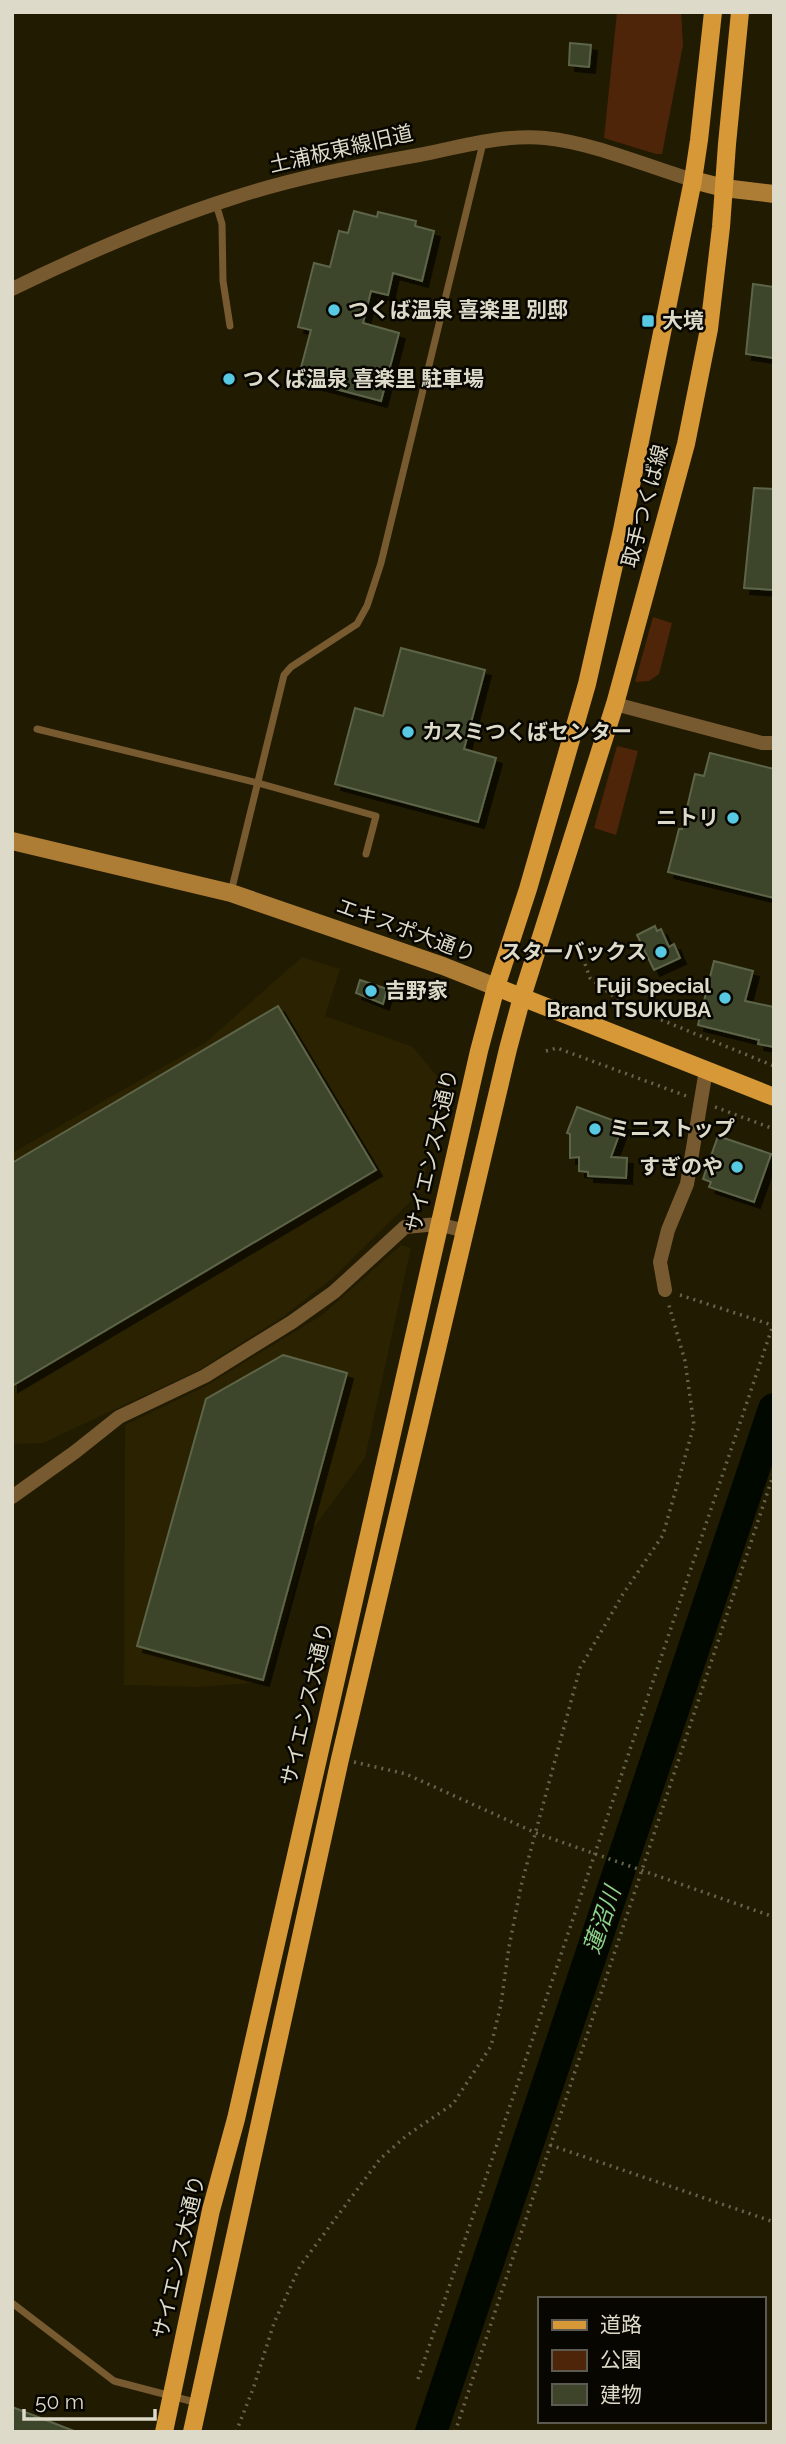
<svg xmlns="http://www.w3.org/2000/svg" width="786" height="2444" viewBox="0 0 786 2444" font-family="Raleway,'Noto Sans JP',sans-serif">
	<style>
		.built { fill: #2a2200 }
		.green { fill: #4f2509 }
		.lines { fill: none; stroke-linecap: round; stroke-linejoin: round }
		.river { stroke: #000800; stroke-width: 32 }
		.building { fill: #3d4429; stroke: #5d6549; stroke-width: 2; filter: url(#shadow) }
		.path { stroke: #68634c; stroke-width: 3.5; stroke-dasharray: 2 5; stroke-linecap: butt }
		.lane { stroke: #785a30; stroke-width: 7 }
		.street { stroke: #785a30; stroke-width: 14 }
		.secondary { stroke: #ad7d36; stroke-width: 18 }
		.primary { stroke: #d79838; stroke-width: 18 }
		.poi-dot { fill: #57c9e3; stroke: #080601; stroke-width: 2.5 }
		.labels { text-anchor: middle; stroke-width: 5; stroke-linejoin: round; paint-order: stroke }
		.street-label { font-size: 21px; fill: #dddac9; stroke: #080601 }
		.poi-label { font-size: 21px; font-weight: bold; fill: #dddac9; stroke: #080601; text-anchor: start }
		.water-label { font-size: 23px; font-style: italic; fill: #8bd48b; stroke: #080601 }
	</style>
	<defs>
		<filter id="shadow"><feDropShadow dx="6" dy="6" stdDeviation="0" flood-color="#0009"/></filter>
	</defs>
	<rect width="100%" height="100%" fill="#211b01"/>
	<g class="built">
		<path d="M302,957L340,969L325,1016L413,1047L444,1085L421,1191L333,1278L284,1316L199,1370L43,1443L12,1444V1153L205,1043Z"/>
		<path d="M401,1245L411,1248L365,1458L312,1530L266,1682L198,1687L124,1685L125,1425L204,1387L322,1315Z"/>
	</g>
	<g class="green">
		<path d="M617,12H681L683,45L662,154H656L604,138Z"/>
		<path d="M653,617L672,623L659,674L649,681L635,682Z"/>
		<path d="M617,746L638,751L616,835L594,828Z"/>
	</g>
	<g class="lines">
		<path class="river" d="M431,2432L774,1409"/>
	</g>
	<g class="building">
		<path d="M570,43L591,45L589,67L569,65Z"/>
		<path d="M354,211L377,217L378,212L416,221L415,226L434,231L422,281L393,273L388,295L371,291L363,323L399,333L381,401L298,379L311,330L298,327L314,263L330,267L339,231L348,233Z"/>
		<path d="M753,284L774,287V358L746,354Z"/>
		<path d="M754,488L774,489V590L744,588Z"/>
		<path d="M401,648L485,670L464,749L496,758L478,822L335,784L355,708L383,716Z"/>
		<path d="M710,753L774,769V898L668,872L679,829H682L695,774L704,776Z"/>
		<path d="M655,926L657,931L661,929L669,947L674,944L680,958L654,970L637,935Z"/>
		<path d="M714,961L753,971L745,1001L774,1007V1047L758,1044L759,1040L698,1025Z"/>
		<path d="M360,980L387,989L383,1004L356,993Z"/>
		<path d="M278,1006L376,1170L12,1386V1163Z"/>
		<path d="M577,1107L623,1124L611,1157L627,1158L626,1178L588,1176V1172L579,1171V1157L570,1158V1134L567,1133Z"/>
		<path d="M718,1136L771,1154L754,1202L709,1187L711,1182L703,1179Z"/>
		<path d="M283,1355L347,1373L263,1680L137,1646L206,1399Z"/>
		<path d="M12,2407L74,2431V2432H12Z"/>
	</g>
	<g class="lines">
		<g class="path">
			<path d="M585,964L590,978L625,1005L774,1066"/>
			<path d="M546,1051L557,1048L689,1097"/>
			<path d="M715,1107L774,1129"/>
			<path d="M680,1295L772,1325"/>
			<path d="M354,1762L406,1774L536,1833L774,1917"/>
			<path d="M550,2145L774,2222"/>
			<path d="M418,2379L774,1322"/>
			<path d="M236,2432L253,2389L274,2323L300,2266L380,2159L406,2136L453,2104L491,2046L501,2004L509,1947L521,1886L580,1668L623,1594L663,1535L694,1425L685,1361L668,1302"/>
			<path d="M455,2432L774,1473"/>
		</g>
		<g class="lane">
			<path d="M216,204L222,224L223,281L230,326"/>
			<path d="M37,729L258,783L376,816L366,854"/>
			<path d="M231,892L284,675L291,667L357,624L367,606L381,563L483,143"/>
			<path d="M12,2303L114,2381L198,2403"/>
		</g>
		<g class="street">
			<path d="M12,289C84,254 157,222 233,198C293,178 357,166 419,155C459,147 503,134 545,138C594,143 646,166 693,180"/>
			<path d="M615,704L762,743H774"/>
			<path d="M665,1290L660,1262L668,1230L687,1184L706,1070"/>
			<path d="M12,1497L75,1452L119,1417L205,1376L292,1322L334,1292L405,1227L438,1224L465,1231"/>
		</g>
		<g class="secondary">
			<path d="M693,180L724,188L774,194"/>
			<path d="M12,841L231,893L443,966L496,987"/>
		</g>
		<g class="primary">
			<path d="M496,987L774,1097"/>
			<path d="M164,2432L211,2210L236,2119L479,1051L496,987L528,889L587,684L622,530L693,180L699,140L713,12"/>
			<path d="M192,2432L340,1759L508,1049L522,997L615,704L686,444L709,329L721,227L727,144L740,12"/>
		</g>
	</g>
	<g class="poi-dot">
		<circle cx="334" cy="310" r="7"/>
		<rect x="641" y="314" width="14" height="14" rx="3.5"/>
		<circle cx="229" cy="379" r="7"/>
		<circle cx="408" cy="732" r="7"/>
		<circle cx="733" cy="818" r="7"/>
		<circle cx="661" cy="952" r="7"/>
		<circle cx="371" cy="991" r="7"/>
		<circle cx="725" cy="998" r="7"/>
		<circle cx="595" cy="1129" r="7"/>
		<circle cx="737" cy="1167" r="7"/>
	</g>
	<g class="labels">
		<g class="street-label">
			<text transform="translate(341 149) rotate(-13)" y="7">土浦板東線旧道</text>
			<text transform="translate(645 506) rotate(-75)" y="7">取手つくば線</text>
			<text transform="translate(406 930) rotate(20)" y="7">エキスポ大通り</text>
			<text transform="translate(432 1151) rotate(-77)" y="7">サイエンス大通り</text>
			<text transform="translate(307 1704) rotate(-77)" y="7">サイエンス大通り</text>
			<text transform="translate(179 2257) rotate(-77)" y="7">サイエンス大通り</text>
		</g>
		<g class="poi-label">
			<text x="348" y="317">つくば温泉 喜楽里 別邸</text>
			<text x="662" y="328">大境</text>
			<text x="243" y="386">つくば温泉 喜楽里 駐車場</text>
			<text x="422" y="739">カスミつくばセンター</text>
			<text x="719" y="825" text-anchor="end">ニトリ</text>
			<text x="647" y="959" text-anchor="end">スターバックス</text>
			<text x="711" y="993" text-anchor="end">Fuji Special<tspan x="711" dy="24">Brand TSUKUBA</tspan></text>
			<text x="385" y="998">吉野家</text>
			<text x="609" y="1136">ミニストップ</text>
			<text x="723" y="1174" text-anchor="end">すぎのや</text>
		</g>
		<g class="water-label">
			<text transform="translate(602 1920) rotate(-71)" y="8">蓮沼川</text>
		</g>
	</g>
	<rect width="786" height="2444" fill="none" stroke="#dddac9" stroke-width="28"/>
	<rect x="538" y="2297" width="228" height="126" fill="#080601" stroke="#5d5b51" stroke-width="2"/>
	<rect x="552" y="2320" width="35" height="10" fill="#d79838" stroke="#5d5b51" stroke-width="2"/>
	<text x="600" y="2332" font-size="21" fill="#dddac9">道路</text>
	<rect x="552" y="2350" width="35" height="21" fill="#4f2509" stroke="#5d5b51" stroke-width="2"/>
	<text x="600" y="2367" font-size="21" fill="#dddac9">公園</text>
	<rect x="552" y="2384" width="35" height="21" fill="#3d4429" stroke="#5d5b51" stroke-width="2"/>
	<text x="600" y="2402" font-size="21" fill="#dddac9">建物</text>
	<path d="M24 2409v10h131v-10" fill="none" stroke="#dddac9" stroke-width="3.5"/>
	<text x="35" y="2409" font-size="21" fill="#dddac9" stroke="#080601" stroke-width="5" paint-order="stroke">50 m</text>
</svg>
